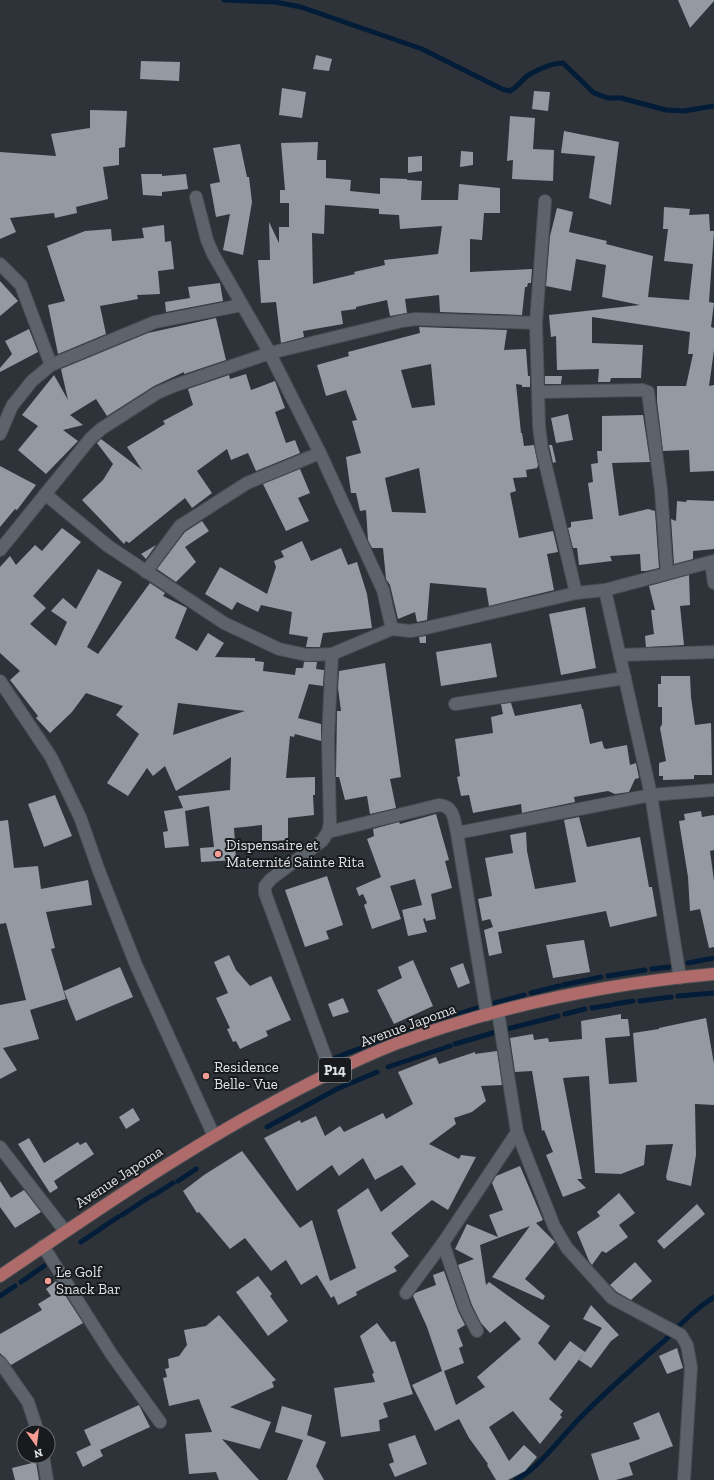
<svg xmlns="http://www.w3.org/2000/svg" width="714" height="1480" viewBox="0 0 714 1480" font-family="'Zilla Slab',serif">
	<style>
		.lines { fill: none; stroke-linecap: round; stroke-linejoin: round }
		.stream { stroke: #031d38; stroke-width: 5 }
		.building { fill: #939aa1; fill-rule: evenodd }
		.minor-casing { stroke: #4a4e53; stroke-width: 14 }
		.primary-casing { stroke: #4a4e53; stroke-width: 14 }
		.minor { stroke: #5d636a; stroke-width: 12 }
		.primary { stroke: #af6b6a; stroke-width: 12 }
		.poi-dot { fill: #f59c94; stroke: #181a1d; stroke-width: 1.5 }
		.labels { text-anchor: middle; stroke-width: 4; stroke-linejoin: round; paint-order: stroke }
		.shield { fill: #181a1d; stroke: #a3a6aa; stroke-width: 1 }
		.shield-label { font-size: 14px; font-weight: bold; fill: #dfe2e6 }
		.poi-label { font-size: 15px; fill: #dfe2e6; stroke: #181a1d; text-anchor: start }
		.street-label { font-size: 15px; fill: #dfe2e6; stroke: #181a1d }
	</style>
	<rect width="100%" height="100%" fill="#2d3339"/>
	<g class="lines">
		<g class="stream">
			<path d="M224,0L275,2L301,7L422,49L502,89L510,91C517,87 521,81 527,76C537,70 551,63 563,63L594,93L608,98H621L666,110L684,111L714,106"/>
			<path d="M688,963L714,958"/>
			<path d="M652,969L669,967"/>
			<path d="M608,976L645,970"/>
			<path d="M563,985L601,977"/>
			<path d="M531,993L559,986"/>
			<path d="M678,996L714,993"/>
			<path d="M640,1001L671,997"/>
			<path d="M495,1003L524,995"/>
			<path d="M615,1004L633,1001"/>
			<path d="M592,1008L611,1005"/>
			<path d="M565,1014L585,1009"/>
			<path d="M419,1026L481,1007"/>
			<path d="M507,1029L558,1016"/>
			<path d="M455,1044L496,1032"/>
			<path d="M332,1059L413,1028"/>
			<path d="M388,1067L450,1046"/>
			<path d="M267,1127L337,1089L377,1072"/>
			<path d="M178,1181L196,1169"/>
			<path d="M154,1195L173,1183"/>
			<path d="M122,1215L151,1196"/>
			<path d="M81,1242L118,1217"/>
			<path d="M21,1282L44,1266"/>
			<path d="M0,1296L15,1286"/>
			<path d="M516,1480C540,1467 560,1438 579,1419C606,1391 635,1366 664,1341C680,1325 695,1309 714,1297"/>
		</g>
	</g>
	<g class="building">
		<path d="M678,0H714V1L690,28Z"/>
		<path d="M316,55L332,59L329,71L313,69Z"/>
		<path d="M141,61L180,62L179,81L140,79Z"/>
		<path d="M282,88L306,92L302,118L279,115Z"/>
		<path d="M534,91L550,92L548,111L532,109Z"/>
		<path d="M90,110L127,111L125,147L119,148V165L103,167L108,199L76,207L77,213L55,218L54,213L10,218L16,232L0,239V152L56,156L51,134L90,128Z"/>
		<path d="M510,116L535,118L533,149L554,150L553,181L512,179L513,160L507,161Z"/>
		<path d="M564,131L619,142L611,205L589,198L595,156L561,153Z"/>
		<path d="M318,142L317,160H326V178L351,180L350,191L380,194V178L407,179V180L422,181L421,200H458L459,184L500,188V213H484L482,240L470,239V272L532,269L531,283H528L527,287H525L522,315L440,312L439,295L405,299L407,313L390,316L387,300L356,307V309L341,311L343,324L303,331L304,337L281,343L276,302L261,303L258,260H270L269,222L279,243V227H289V203H280V190H285L281,143ZM325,205L379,209V214L399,215L400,229L442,226L438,254L384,260L385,265L354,272L355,274L313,284L312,233L324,234Z"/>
		<path d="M240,144L247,177H249L252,202L243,255L223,250L230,214L216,217L210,184L220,182L213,148Z"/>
		<path d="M461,151L473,152V165L460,167Z"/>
		<path d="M422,156V171L408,173V157Z"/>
		<path d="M141,174H162V176L186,174L188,189L162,192V196L143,195Z"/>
		<path d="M664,207L690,209L689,215L709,214L710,231H714L709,302L714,303L711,327L714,328V350L709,386L714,385V471L690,472L689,450L663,451L657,401V386H686L693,354H688L690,332L592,317V343L643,345L641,378H611L610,382H598L599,369L557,370L556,336L551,337L549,315L640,305L602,297L606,265L576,259L571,291L546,286L550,236L557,208L573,212L569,232L607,241L606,244L653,256L648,297L689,300L693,264L664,261L668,229H663Z"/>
		<path d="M164,225L165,242L171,241L174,269L158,271L160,294L137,295L138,299L100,306L106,334L58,354L48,305L65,301L47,246L85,231L111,229L112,241L144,238L142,228Z"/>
		<path d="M0,281L18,301L0,316Z"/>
		<path d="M220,283L223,301L166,312L165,302L190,298L188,287Z"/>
		<path d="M216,318L226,360L184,374V372L154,386L107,416L96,399L70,415L83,425L63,430L78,441L46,474L18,450L38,426L22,415L54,375L68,400L61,369L148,333Z"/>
		<path d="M419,327L507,330L504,350L526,349L528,376H530V387H522V385L516,384L521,433H522L524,446L534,445L538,465L537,468L526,470L527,477L513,478L516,491L510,493L519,538L553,531L558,552L547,554L554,590L489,606L486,588L430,583L427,620L417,622L415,612L398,619L390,585L386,579L383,548H372L368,540L366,510L360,511L356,493H351L346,457L361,453L352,421L357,420L346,390L326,396L317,365L349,356L348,352L420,333ZM431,364L435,405L412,408L401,370ZM419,468L426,513L392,512L385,478Z"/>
		<path d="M29,329L38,352L0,372V368L12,354L5,341Z"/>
		<path d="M246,374L251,390L275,381L285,408L275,412L286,443L295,440L300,453L256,471L248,453L231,460L227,449L197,471L212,493L192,508L185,498L129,543L126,541L124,544L82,500L103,480L113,464L97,443L101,439L142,470L127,447L165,424L163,421L193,405L188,389L229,375L230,379Z"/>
		<path d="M545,376H562L561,384H545Z"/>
		<path d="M568,414L573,440L556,443L551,418Z"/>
		<path d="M643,415L650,462L612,463L619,516L648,509L655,511L659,568L646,571H641L640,554L610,556L612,561L579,565L577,548H573L568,528L571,527V522L593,519L588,483L593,482L591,464L598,463L597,451H602V416Z"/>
		<path d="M549,445H552L556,462L553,463Z"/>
		<path d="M0,466L36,485L17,510L15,509L0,527Z"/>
		<path d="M300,469L310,493L298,498L309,521L286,531L263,484Z"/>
		<path d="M687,500L714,501V549L693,551V559L674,564L671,519L676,521L677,501L686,502Z"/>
		<path d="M202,521L209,531L185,547L196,562L176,582L157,569L185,532Z"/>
		<path d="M62,528L81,542L33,596L46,608L30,624L56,646L67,622L51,611L63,598L76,609L98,569L122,582L87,647L98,654L150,583L165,593L163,596L187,608L175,638L197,651L208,633L224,643L215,657L255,658V661L264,662L263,671L295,675L296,668H303L304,662H317L316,669L324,670L323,686L309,684L298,718L321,724V741L295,734L294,737L290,736L286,778L315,777V795H313L314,815L288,818V840L262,842V825L234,828L236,860L201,862L200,848L214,847L209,806L185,811L189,846L165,848L163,832L168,831L164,811L183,808L178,796L230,790L231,757L176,791L165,766L153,776L147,768L128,796L107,783L139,734L116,715L123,706L86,693L72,712L50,733L36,718L38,716L10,680L20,671L0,653V567L10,556L16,565L35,545L42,551ZM178,703L245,711L173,735Z"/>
		<path d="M302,541L311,561L341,548L348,565L357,562L367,594L372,628L323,633L320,647H306L308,637L289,634L292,612L261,605L258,612L237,602L232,610L205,594L220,567L267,594L276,567L274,561L284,557L281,551Z"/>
		<path d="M156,545L146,559L141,554Z"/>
		<path d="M689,575L690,605L680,606L684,645L646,647L645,636L654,634L651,610H655L649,586Z"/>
		<path d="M585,607L596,668L561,675L549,614Z"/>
		<path d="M426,636V643H420L419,637Z"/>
		<path d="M491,643L497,677L441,686L436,652Z"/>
		<path d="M385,663L401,777L390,779L396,808L370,814L367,796L345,800L339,777H336L337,711H341L338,688L339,671Z"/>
		<path d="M661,676H690L691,697L695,725L711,723L712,775H694V779L663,780V776H659V763L666,761L660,728L662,724V707H658V684H661Z"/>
		<path d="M511,703L515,716L581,704L582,709H583L590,744L602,741L604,748L606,749L627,745L630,765L636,763L639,778L635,779L629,792L615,794L608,791L574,797L575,802L522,813L521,804L473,813L469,795L461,796L457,777L460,776L455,739L493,733L491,717L503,714L501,704Z"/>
		<path d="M55,795L72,836L44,847L28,804Z"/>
		<path d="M701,811L702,817L714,815V850L710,851L714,881V947L709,948L700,909L690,911L688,877L679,821L685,820L684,814Z"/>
		<path d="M436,814L449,860L445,861L452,888L431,894L436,919L426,921L425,918L423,919L427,932L408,936L402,910L422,905L415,879L390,886L401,919L372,929L364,905L367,903L363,894L359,896L356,888L381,877L367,839L374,836L373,829L399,822L400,824Z"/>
		<path d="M579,817L587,847L640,837L649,887H652L657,916L610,927L606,911L498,932L502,953L489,956L484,930L493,927L490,919L482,921L478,899L492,896L485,858L513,853L510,835L526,832L527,851L535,889L576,882L564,820Z"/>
		<path d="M8,820L14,868L38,866L41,889L88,880L92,905L46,912L55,948L51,949L66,999L30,1010L39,1039L3,1048L17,1070L0,1079V1005L26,1000L6,923L0,924V821Z"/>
		<path d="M327,876L343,925L326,931L329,939L305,947L285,890Z"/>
		<path d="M584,940L590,972L553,978L546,945Z"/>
		<path d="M229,955L236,970L250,986L271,976L291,1020L266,1031L268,1036L240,1049L236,1041L233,1042L227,1029L230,1028L216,998L228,993L214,962Z"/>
		<path d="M413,960L433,1006L394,1024L377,990L402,978L398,967Z"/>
		<path d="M463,963L470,983L458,988L450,968Z"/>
		<path d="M120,967L133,997L76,1021L64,991Z"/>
		<path d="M343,998L349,1012L333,1017L328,1004Z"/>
		<path d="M621,1014V1019H628L630,1036L605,1038L609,1084L637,1082L633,1033L659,1029V1028L706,1018L714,1064V1105L695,1104L696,1155L691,1186L667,1180L666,1177L673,1144L646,1145L644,1165L621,1174L595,1173L589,1076L563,1078L582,1179H577L586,1188L563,1197L546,1155L553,1152L544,1130L542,1131L532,1071L515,1072L510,1038L533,1034L534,1040L548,1038L549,1042L582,1039L581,1021Z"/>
		<path d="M497,1051L502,1085L481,1086L486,1101L472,1112L454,1118L456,1124L429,1144L459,1159L461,1155L476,1157L448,1210L432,1200L391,1233L409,1256L394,1267L397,1271L356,1292L357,1295L338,1305L334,1296L331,1298L317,1275L301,1285L286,1260L271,1271L245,1238L230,1249L199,1212L197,1213L183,1191L204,1175L242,1151L300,1228L312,1220L330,1281L356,1268L337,1210L368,1188L381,1212L416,1184L402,1165L375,1180L363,1158L339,1176L332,1165L297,1191L264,1138L300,1120L301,1123L316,1116L325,1136L340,1126L344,1132L383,1113L386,1119L413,1104L398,1072L436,1057L439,1064L475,1052V1054Z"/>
		<path d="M133,1108L140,1120L126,1129L119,1117Z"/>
		<path d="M29,1138L44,1163L78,1142L80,1145L86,1142L94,1154L54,1181L58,1188L50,1193L18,1144Z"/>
		<path d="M520,1166L543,1220L536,1223L555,1242L525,1279L545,1296L543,1300L492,1277L530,1226L480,1245L486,1285L489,1282L550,1326L538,1343L555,1361L570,1341L585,1352L602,1328L583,1319L591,1305L619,1335L611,1341L591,1368L579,1360L584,1353L549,1399L563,1411L560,1415L562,1417L540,1444L513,1411L489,1427L509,1461L524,1445L537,1457L525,1471L508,1480H496L487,1465L488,1464L469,1438L459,1419L435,1431L412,1385L442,1371L427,1327L413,1296L415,1293L436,1285L433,1275L444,1271L458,1311L465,1325L457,1330L463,1346L459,1348L464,1363L444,1371L456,1405L485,1387L477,1377L521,1339L505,1321L490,1333L481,1323L472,1305L458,1265L474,1259L455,1249L467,1224L498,1237L489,1215L503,1210L492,1183L496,1176Z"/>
		<path d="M0,1181L11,1198L24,1190L41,1212L15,1228L0,1207Z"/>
		<path d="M619,1193L635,1213L619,1225L628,1237L606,1253L602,1251L592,1265L589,1261L577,1232L600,1216L597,1212Z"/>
		<path d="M697,1204L705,1214L664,1249L657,1241Z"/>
		<path d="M635,1262L652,1281L631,1300L617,1292L610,1285Z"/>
		<path d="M258,1276L272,1294L270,1296L288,1321L268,1336L236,1292Z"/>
		<path d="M56,1281L83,1323L11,1365L0,1353V1334L42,1310L38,1304L51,1296L46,1289Z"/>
		<path d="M219,1315L276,1380L272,1382L274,1387L230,1407L271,1422L260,1449L222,1439L259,1480H219L216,1472L189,1474L185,1434L212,1432L199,1399L169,1406L163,1378L167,1377L165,1369L169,1368L168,1359L179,1356L187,1345L184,1330L206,1326Z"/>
		<path d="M377,1323L391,1342L395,1341L413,1394L383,1403L388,1417L379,1420L380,1431L341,1437L334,1388L375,1382L372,1374L374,1373L360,1336Z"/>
		<path d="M677,1348L683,1368L667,1374L659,1356Z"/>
		<path d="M139,1405L150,1427L100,1450L103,1456L83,1467L76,1452L91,1445L84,1430Z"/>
		<path d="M282,1406L312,1415L307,1435L326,1442L316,1466L324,1480H287L303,1440L275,1432Z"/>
		<path d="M659,1412L673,1446L629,1463L633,1475L616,1480H599L591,1454L640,1439L633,1423Z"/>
		<path d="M415,1435L427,1464L395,1477L389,1464L394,1462L388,1444Z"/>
		<path d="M36,1462L39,1480H15L12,1468Z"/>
	</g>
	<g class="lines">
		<defs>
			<g id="minor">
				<path d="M196,197L207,240L213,254L267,348L320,453L383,590L392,629"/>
				<path d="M545,201L536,323L539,426L542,450L576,593"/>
				<path d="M0,264L21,285L51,365"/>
				<path d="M538,392L642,390L648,392L661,490L667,573"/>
				<path d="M0,434L12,406L32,381L51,365L155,322L242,305"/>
				<path d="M45,494L108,546L224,623L279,649L307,655L332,654L392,629L410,631L422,629L576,593L605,590L714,561"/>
				<path d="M0,550L90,439L101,429L157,393L176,385L270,353L402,321L416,319L536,323"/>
				<path d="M711,562L714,583"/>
				<path d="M146,572L180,526L247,483L320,453"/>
				<path d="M605,590L651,795L680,978"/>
				<path d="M620,655L714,652"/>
				<path d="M0,681L51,757L80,817L99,871L136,965L214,1136"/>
				<path d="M455,704L625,678"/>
				<path d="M328,832L439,805C455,806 454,821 457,833L487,1015"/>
				<path d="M457,833L651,795L714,790"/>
				<path d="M498,1012L517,1132L554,1226L567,1248L612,1298L681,1335L687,1345L691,1367L684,1480"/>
				<path d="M331,1072L265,893V886L271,879L322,841L328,832L330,823L328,739L332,654"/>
				<path d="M0,1147L65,1231"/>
				<path d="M443,1243L465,1308L477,1331"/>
				<path d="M43,1246L112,1355L160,1422"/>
				<path d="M406,1293L443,1243L517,1132"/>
				<path d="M0,1362L28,1402L38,1432"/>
				<path d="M43,1456L47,1480"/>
			</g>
			<path id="primary" d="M0,1276C84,1219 168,1161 256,1112C301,1087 347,1063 395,1044C497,1006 605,984 714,974"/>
		</defs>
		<use href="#minor" class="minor-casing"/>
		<use href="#primary" class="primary-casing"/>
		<use href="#minor" class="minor"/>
		<use href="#primary" class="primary"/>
	</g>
	<g class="poi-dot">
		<circle cx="218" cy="854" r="4"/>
		<circle cx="206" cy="1076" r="4"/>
		<circle cx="48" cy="1281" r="4"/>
	</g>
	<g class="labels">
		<rect class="shield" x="319" y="1058" width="32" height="24" rx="3"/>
		<g class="shield-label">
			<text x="335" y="1075">P14</text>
		</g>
		<g class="poi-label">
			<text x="226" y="850">Dispensaire et<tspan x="226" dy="17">Maternité Sainte Rita</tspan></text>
			<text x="214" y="1072">Residence<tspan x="214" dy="17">Belle- Vue</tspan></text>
			<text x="56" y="1277">Le Golf<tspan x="56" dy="17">Snack Bar</tspan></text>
		</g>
		<g class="street-label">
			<text transform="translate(408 1025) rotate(-20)" y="5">Avenue Japoma</text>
			<text transform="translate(119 1177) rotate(-33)" y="5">Avenue Japoma</text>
		</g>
	</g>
	<g transform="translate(36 1444) rotate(166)"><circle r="19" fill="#181a1d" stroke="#686a6d"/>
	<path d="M0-3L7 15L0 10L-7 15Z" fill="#f59c94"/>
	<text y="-6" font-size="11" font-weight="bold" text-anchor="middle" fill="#dfe2e6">N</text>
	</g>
</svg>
